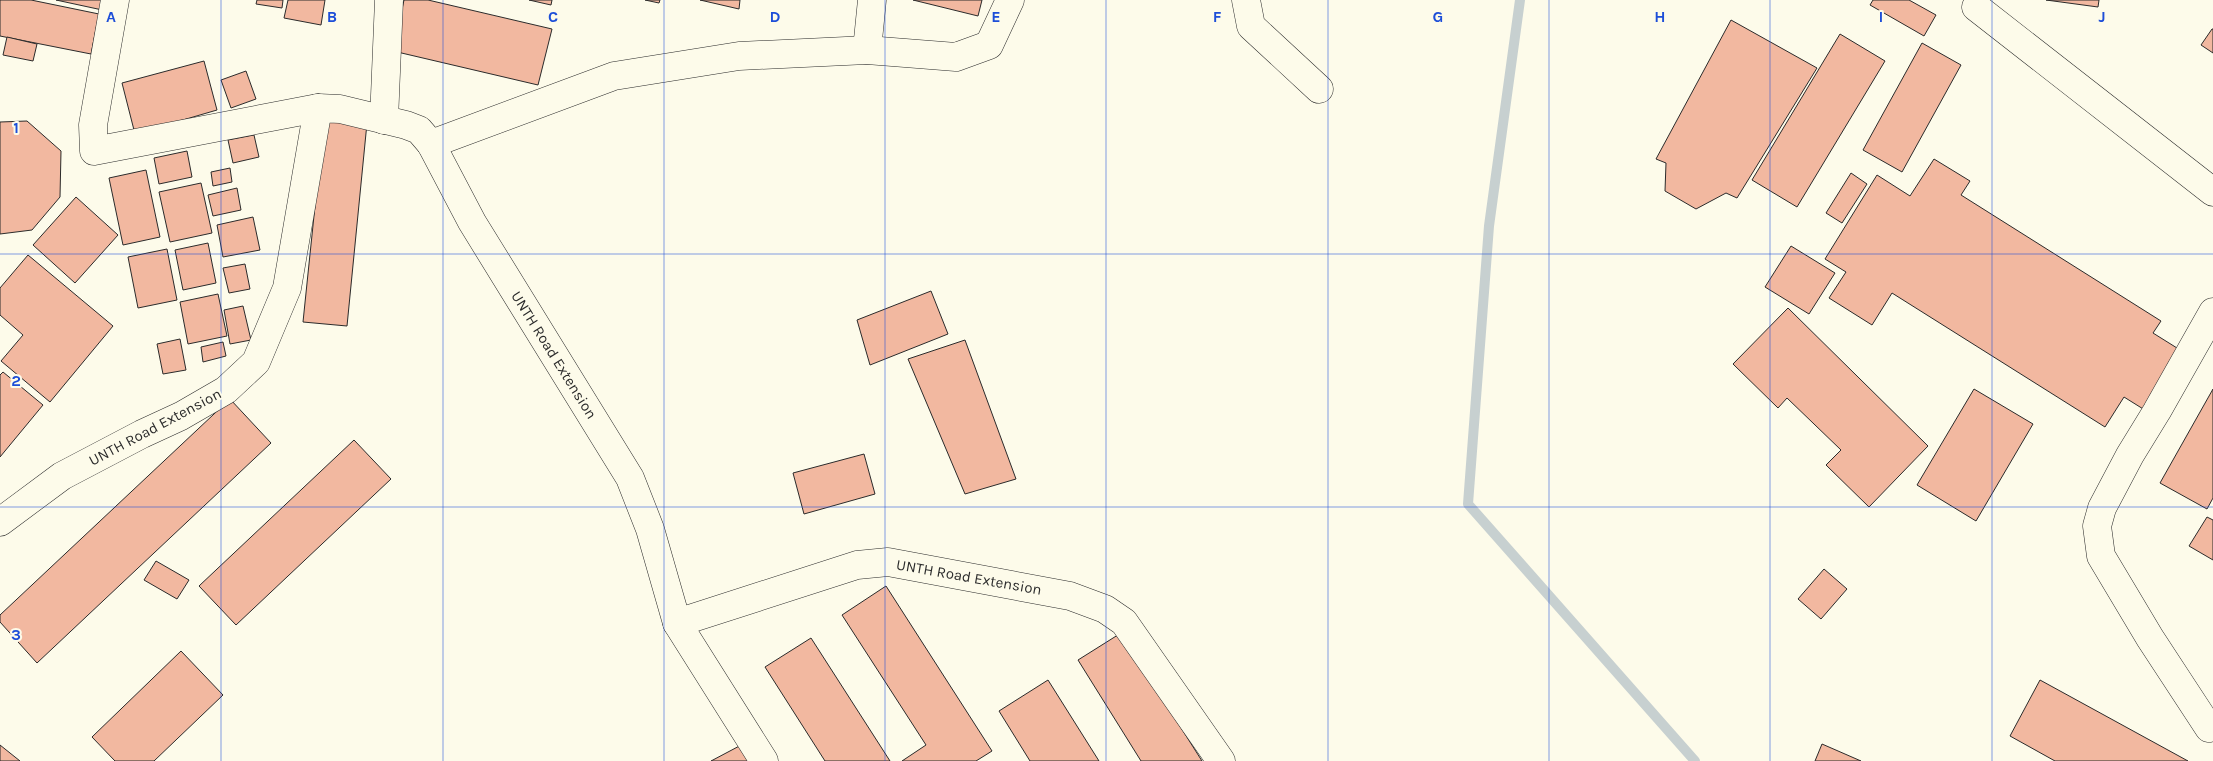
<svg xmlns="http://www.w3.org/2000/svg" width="2213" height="761" viewBox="0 0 2213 761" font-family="Karla,sans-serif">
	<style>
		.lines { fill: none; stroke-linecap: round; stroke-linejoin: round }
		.stream { stroke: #c7d0d0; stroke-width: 10 }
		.building { fill: #f2b8a0; stroke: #2b2b2b }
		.minor-casing { stroke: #2b2b2b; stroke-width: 29 }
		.minor { stroke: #fdfbea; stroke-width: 28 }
		.grid { fill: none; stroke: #1d4ed8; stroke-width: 1; stroke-opacity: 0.55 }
		.labels { text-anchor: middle; stroke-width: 4; stroke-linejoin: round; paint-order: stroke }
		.street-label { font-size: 15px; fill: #2b2b2b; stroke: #fdfbea }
		.grid-label { font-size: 16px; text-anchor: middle; font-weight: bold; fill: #1d4ed8; stroke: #fdfbea; stroke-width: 4; stroke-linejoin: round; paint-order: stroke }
	</style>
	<rect width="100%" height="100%" fill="#fdfbea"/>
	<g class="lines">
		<path class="stream" d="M1520,0L1489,226L1468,504L1695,761"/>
	</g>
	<g class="building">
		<path d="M0,0H31L99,14L91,54L0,36Z"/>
		<path d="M56,0H110L107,11Z"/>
		<path d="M257,0H283L282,8L256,4Z"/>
		<path d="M288,0H325L321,25L284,18Z"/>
		<path d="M404,0H428L552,29L538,85L393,51Z"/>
		<path d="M529,0H552L551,5Z"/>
		<path d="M645,0H660L659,3Z"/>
		<path d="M700,0H740L739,9Z"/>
		<path d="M913,0H982L978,16Z"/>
		<path d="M1873,0H1909L1936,15L1924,36L1870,5Z"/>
		<path d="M2046,0H2099L2098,7Z"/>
		<path d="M1731,20L1817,68L1737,198L1726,193L1696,209L1665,191L1666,163L1656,159Z"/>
		<path d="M2212,29H2213V53L2201,45Z"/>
		<path d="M1840,34L1885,61L1797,207L1752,180Z"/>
		<path d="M7,37L37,44L33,61L3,55Z"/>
		<path d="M1922,43L1961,65L1902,172L1863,150Z"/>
		<path d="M204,61L217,110L135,134L122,83Z"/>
		<path d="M246,71L256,99L231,108L221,80Z"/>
		<path d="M324,119L367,123L347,326L303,322Z"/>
		<path d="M27,121L61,151L60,197L32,230L0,234V122Z"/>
		<path d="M254,135L259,157L233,163L228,140Z"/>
		<path d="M187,151L192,177L159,184L154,158Z"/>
		<path d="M1934,159L1970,181L1961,195L2161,321L2153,333L2185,353L2148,412L2124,397L2105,427L1892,293L1872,325L1829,298L1846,272L1825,259L1877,175L1910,196Z"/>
		<path d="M230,168L232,182L213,186L211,172Z"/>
		<path d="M146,170L160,237L123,245L109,178Z"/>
		<path d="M1851,173L1867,184L1842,223L1826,213Z"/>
		<path d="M201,183L212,233L170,242L159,192Z"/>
		<path d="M237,188L241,210L213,216L208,195Z"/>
		<path d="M76,197L118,235L75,283L33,245Z"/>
		<path d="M253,217L260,250L223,257L217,225Z"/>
		<path d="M208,243L216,283L183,290L175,250Z"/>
		<path d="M1791,246L1835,273L1809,314L1765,287Z"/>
		<path d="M167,249L177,300L138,308L128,257Z"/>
		<path d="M28,255L113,326L50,402L1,361L23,335L0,315V288Z"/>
		<path d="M245,264L250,289L229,293L223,268Z"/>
		<path d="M931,291L948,334L870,365L857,320Z"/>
		<path d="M218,294L227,336L188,344L180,302Z"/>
		<path d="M243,306L251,340L230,344L224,310Z"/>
		<path d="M1788,308L1928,446L1869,507L1826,465L1841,450L1787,398L1778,408L1733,364Z"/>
		<path d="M180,339L186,370L163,374L157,344Z"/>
		<path d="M965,340L1016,479L965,494L908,359Z"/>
		<path d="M223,342L226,356L203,362L201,347Z"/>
		<path d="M3,372L43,405L0,457V375Z"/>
		<path d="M1974,389L2033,424L1976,521L1917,485Z"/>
		<path d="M2213,389V498L2207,509L2160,483Z"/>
		<path d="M230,399L271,443L37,663L0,622V615Z"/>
		<path d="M354,440L391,479L236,625L199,586Z"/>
		<path d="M864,454L875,494L804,514L793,473Z"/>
		<path d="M2207,517L2213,520V560L2189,546Z"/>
		<path d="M156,561L189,580L177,599L144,580Z"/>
		<path d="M1824,569L1847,589L1821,619L1798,599Z"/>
		<path d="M886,586L992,751L976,761H902L926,745L842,615Z"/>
		<path d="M1121,633L1202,761H1141L1078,660Z"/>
		<path d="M811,638L890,761H825L765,667Z"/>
		<path d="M181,651L223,695L154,761H115L92,737Z"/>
		<path d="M1048,680L1099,761H1030L999,711Z"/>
		<path d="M2040,680L2188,761H2055L2010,736Z"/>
		<path d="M745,743L754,761H711Z"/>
		<path d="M1822,744L1861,761H1815Z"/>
		<path d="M0,745L20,761H0Z"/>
	</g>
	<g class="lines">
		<defs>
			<g id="minor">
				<path d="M115,0L93,125L94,151L318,108"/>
				<path d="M1246,0L1251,26L1319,89"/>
				<path d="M1976,7L2213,192"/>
				<path d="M867,50L872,0"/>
				<path d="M384,120L389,0"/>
				<path d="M431,144L614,76L739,56L867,50L956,57L989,45L1010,0"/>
				<path d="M0,522L62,476L142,434L181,416L226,390L256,362L287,288L318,108L340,109L406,125L419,130L431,144L472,222L630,478L650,529L677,623L857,565L888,562L1070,596L1105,609L1124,622L1221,761"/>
				<path d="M677,623L764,761"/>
				<path d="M2209,728L2150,638L2101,556L2097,526L2102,508L2130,455L2157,411L2213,312"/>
			</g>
		</defs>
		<use href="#minor" class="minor-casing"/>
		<use href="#minor" class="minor"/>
	</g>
	<path class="grid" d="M221,0V761M443,0V761M664,0V761M885,0V761M1106,0V761M1328,0V761M1549,0V761M1770,0V761M1992,0V761M0,254H2213M0,507H2213"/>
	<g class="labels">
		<g class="street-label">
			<text transform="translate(554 355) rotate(58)" y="5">UNTH Road Extension</text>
			<text transform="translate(155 427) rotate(-28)" y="5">UNTH Road Extension</text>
			<text transform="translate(969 577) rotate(10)" y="5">UNTH Road Extension</text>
		</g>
	</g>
	<g class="grid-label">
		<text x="111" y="22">A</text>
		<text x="332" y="22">B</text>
		<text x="553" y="22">C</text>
		<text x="775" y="22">D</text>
		<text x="996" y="22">E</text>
		<text x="1217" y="22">F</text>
		<text x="1438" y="22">G</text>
		<text x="1660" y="22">H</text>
		<text x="1881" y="22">I</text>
		<text x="2102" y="22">J</text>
		<text x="16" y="133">1</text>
		<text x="16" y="386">2</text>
		<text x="16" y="640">3</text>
	</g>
</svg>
